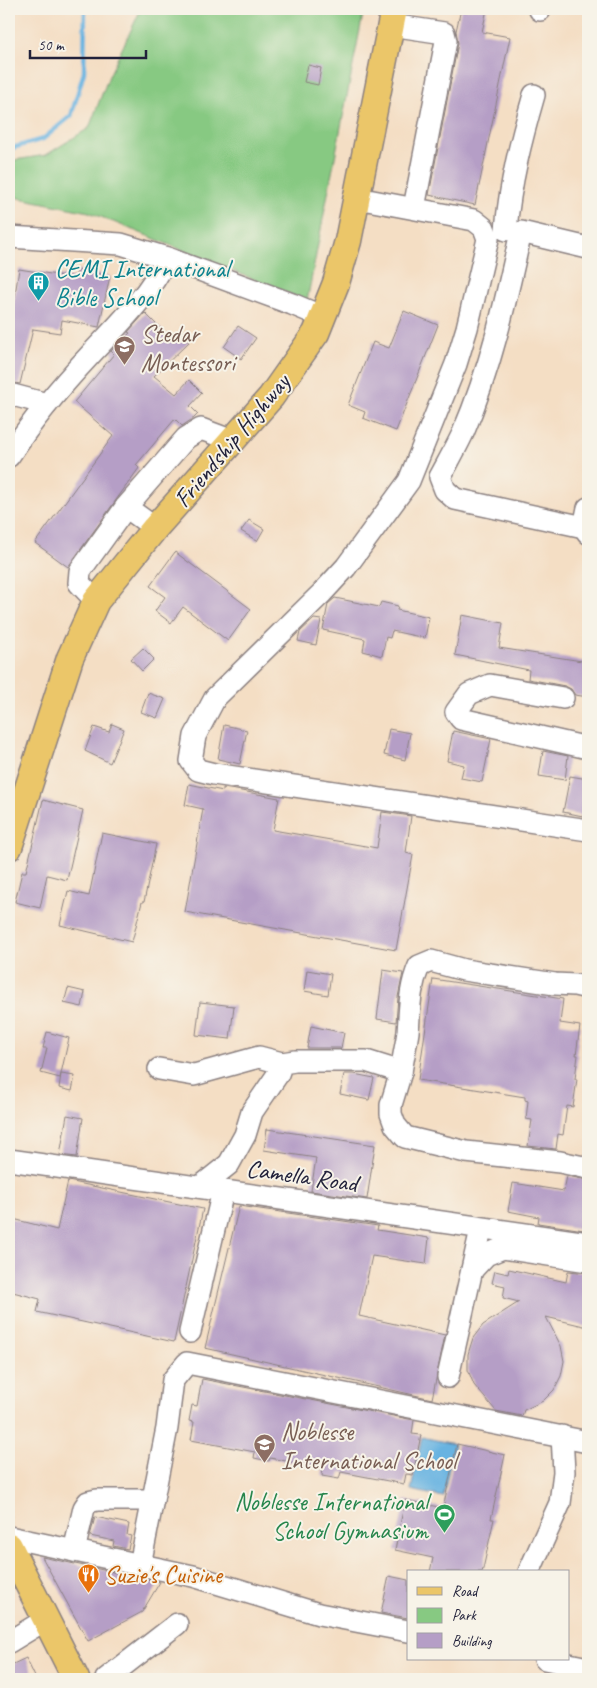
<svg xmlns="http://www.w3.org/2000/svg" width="597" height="1688" viewBox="0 0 597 1688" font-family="Caveat,sans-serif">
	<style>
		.green { fill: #87c982; stroke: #54765e }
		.water { fill: #68b3e1; stroke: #456a8e }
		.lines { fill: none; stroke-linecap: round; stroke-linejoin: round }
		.stream { stroke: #68b3e1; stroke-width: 4.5 }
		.building { fill: #b59ec6 }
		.minor-casing { stroke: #8b8080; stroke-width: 24 }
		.major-casing { stroke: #8b8080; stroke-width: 29 }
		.minor { stroke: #fff; stroke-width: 21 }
		.major { stroke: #ebc669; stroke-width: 26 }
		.labels { text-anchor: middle; stroke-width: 4; stroke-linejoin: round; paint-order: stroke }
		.culture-label { font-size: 25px; fill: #0d838f; stroke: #f7f3e8; text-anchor: start }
		.education-label { font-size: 25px; fill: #785e54; stroke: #f7f3e8; text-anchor: start }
		.street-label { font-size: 25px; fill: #22223b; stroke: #f7f3e8 }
		.leisure-label { font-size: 25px; fill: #27864d; stroke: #f7f3e8; text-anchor: end }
		.food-label { font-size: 25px; fill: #c56008; stroke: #f7f3e8; text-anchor: start }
	</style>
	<rect width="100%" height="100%" fill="#f7f3e8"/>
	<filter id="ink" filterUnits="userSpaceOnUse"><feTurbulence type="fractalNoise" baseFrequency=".02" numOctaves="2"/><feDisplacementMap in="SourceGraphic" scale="10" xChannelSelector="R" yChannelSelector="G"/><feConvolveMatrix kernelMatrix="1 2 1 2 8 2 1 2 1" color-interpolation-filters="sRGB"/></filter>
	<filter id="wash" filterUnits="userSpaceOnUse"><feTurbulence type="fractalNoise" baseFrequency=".0096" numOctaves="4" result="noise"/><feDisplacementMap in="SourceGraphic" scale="20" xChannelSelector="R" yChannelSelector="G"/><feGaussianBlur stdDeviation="1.12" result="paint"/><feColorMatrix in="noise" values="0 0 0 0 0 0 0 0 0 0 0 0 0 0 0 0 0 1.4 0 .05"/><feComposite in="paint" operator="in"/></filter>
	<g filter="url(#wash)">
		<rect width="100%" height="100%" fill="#f4dec4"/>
		<path class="green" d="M141,9H364L307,301L89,212L9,196V161L46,155L89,128L109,76Z"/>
		<path class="water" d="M422,1437L454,1444L443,1497L411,1490Z"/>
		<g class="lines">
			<path class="stream" d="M9,149L43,139L71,116L84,72L85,9"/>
		</g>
		<g id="blocks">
			<g class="building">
				<path d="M461,9H487L482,32L510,37L475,205L429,195L458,43L456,31Z"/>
				<path d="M308,65L321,68L318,85L304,82Z"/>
				<path d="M19,269L76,278L77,270L110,276L99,327L62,320L60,333L33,329L20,384L9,382V334Z"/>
				<path d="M404,311L438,325L396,431L363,418L365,412L348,405L373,342L389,348Z"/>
				<path d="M145,313L173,341L181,333L189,342L154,376L176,394L189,380L202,393L190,406L198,414L194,418L182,426L175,419L136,465L139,468L68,567L35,543L113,436L74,402L114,354L111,351L130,333L128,332Z"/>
				<path d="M238,326L256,338L241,359L224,347Z"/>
				<path d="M249,520L264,529L257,541L241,531Z"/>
				<path d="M175,552L251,609L228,641L183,607L171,623L155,611L165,597L150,586Z"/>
				<path d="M335,598L379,607L381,602L398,606L397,610L429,617L425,638L392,631L390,638L386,637L382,656L363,651L365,639L323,630L328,604Z"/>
				<path d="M462,615L503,623L499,648L588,662V697L575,695L571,689L565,686L528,679L529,670L455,655Z"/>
				<path d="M314,619L321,620L316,645L298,641L300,632Z"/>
				<path d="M143,648L154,659L142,671L131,659Z"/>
				<path d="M148,693L165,699L157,718L141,712Z"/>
				<path d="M112,724L124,729L110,763L85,751L94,727L109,732Z"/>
				<path d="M224,725L247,730L240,764L218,759Z"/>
				<path d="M389,729L410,733L405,760L384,755Z"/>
				<path d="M453,731L491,739L482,782L461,778L464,765L447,761Z"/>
				<path d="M543,751L568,756L565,780L539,776Z"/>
				<path d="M570,776L588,779V817L563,812Z"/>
				<path d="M189,784L223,791V788L236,790L279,798L273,830L377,848L382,812L411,816L406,853L413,855L396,950L185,912L203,809L185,805Z"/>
				<path d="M43,800L83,810L67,880L47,875L40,908L15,902L22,872H26Z"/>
				<path d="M102,833L156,844L144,902H142L132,942L60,925L68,891L89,896Z"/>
				<path d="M307,970L331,974L328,995L304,991Z"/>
				<path d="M383,970L403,973L398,997L396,1022L377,1019Z"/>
				<path d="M433,979L563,999L560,1023L580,1026L576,1055H578L575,1079H577L573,1107L567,1106L563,1135L558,1134L556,1149L528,1146L532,1120L526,1119L528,1101L525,1100V1097L418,1080Z"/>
				<path d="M68,988L85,992L82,1007L64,1003Z"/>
				<path d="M200,1002L234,1006L230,1039L196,1035Z"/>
				<path d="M311,1026L344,1033L341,1048H307Z"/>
				<path d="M47,1032L69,1038L60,1078L41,1073L47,1048H43Z"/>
				<path d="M61,1074L75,1076L72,1091L59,1088Z"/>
				<path d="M344,1074H354L374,1078L369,1100L340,1094Z"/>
				<path d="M67,1115L83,1118L77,1157L60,1155Z"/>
				<path d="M267,1129L375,1145L367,1199L311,1191L316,1158L264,1150Z"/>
				<path d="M567,1176L588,1180V1205L584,1230L538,1223L539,1217L508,1211L513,1183L564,1191Z"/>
				<path d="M68,1181L203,1209L174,1342L37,1312L40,1299L9,1291V1218L57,1230Z"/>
				<path d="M239,1206L378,1226L377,1230L429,1238L426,1264L372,1256L359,1316L445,1335L432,1399L205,1348Z"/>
				<path d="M509,1269L566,1282L568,1271L588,1273V1327L546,1317L561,1346L564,1361L561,1376L554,1390L543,1401L524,1410L522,1416L496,1411L474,1385L468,1370V1354L473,1338L483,1325L519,1302L503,1298L505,1286L492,1283L495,1271L508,1274Z"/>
				<path d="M202,1379L414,1420L412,1434L421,1435L413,1475L406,1474L404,1484L341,1472L339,1479L322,1476L323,1468L270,1458L269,1461L254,1458L255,1452L191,1440L194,1422L189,1421L192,1405L197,1406Z"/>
				<path d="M457,1444L505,1455L491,1519H494L483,1569L482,1572H430L433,1558L395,1550L405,1500L443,1508Z"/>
				<path d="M95,1517L129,1524L127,1535L131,1536L128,1549L113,1546L114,1541L90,1536Z"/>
				<path d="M42,1557L150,1580L160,1582L142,1612L88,1641Z"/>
				<path d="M389,1576L408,1580V1618L381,1613Z"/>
				<path d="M26,1658L36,1679H9V1666Z"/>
			</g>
		</g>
	</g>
	<g filter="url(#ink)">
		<use href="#blocks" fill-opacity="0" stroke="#8b8080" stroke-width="1"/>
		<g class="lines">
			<defs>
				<g id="minor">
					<path d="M540,10V9"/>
					<path d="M391,25L444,33L446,41L414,208"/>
					<path d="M357,198L474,220L484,228L488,239L467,328L456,364L409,481L346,567L322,593L215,698L195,736L191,761L198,770L214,774L588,830"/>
					<path d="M506,230C510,183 521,140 534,95"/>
					<path d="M9,237L121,244L167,258L292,304L323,317"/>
					<path d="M9,394L47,404"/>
					<path d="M9,456C33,419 61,386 91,354C118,325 149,295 167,258"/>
					<path d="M126,507L155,528"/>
					<path d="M588,508L584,527L588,533"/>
					<path d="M584,527L455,499L445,490L440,477C448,462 456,448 463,433C491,368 506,300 521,232L588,248"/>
					<path d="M96,601L79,583L80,571L126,507L186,438L201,429L233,441"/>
					<path d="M563,698L490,685L469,694L456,712L461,719L588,748"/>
					<path d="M159,1069L194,1075L259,1057L282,1063"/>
					<path d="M401,1072C403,1059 406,1045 408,1032C410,1008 409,989 419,966L431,961L464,970L555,984L575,985L588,988"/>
					<path d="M9,1160C202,1187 395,1216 588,1243"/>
					<path d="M200,1187L229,1164L245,1135L252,1112L278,1074L282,1063L295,1061H366L401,1072L391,1105V1114L395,1125L405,1137L466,1152L560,1162L588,1168"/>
					<path d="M473,1269L486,1255L503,1248L588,1261"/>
					<path d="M190,1332L223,1191"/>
					<path d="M448,1377L481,1229"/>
					<path d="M9,1537L193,1576L319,1614L408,1631"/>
					<path d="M74,1551L84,1508L88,1502L97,1500H153"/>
					<path d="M140,1565L167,1428L173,1380L187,1363L588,1442"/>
					<path d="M529,1572L560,1503L564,1472L562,1436"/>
					<path d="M9,1642L45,1620"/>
					<path d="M545,1659L588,1668"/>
					<path d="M106,1679L177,1624"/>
				</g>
				<g id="major">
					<path d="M9,847L70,658L96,601L155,528L271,397L316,333L336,283L348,241L394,9"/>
					<path d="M9,1546L76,1679"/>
				</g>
			</defs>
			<use href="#minor" class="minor-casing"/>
			<use href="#major" class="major-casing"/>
			<use href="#minor" class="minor"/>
			<use href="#major" class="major"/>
		</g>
	</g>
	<defs>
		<symbol id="building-pin" viewBox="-11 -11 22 30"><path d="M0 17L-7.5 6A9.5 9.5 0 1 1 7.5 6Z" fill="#0f9aa8" stroke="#f7f3e8"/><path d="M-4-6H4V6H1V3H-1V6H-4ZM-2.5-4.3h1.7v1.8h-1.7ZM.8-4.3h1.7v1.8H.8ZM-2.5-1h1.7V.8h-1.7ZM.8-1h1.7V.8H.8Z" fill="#fff"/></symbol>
		<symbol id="school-pin" viewBox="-11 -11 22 30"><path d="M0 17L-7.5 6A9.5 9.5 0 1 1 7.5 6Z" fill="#8d6e63" stroke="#f7f3e8"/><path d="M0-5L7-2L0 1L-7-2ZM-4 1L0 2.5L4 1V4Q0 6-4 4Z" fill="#fff"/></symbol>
		<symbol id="stadium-pin" viewBox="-11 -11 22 30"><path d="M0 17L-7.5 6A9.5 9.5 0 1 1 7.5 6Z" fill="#2e9e5b" stroke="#f7f3e8"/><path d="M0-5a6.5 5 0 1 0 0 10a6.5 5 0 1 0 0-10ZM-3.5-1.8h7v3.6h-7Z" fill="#fff"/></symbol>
		<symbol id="restaurant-pin" viewBox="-11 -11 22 30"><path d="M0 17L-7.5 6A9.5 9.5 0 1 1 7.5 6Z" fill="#e8710a" stroke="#f7f3e8"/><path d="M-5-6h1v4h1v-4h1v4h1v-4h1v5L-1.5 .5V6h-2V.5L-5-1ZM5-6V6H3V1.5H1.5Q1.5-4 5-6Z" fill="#fff"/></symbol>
	</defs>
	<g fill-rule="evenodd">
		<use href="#building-pin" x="26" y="270" width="25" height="34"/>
		<use href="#school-pin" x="112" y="334" width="25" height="34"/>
		<use href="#school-pin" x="252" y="1432" width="25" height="34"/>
		<use href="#stadium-pin" x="432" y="1502" width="25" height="34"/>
		<use href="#restaurant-pin" x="76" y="1562" width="25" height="34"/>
	</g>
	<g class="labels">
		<g class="culture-label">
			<text x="55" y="277">CEMI International<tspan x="55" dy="29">Bible School</tspan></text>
		</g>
		<g class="education-label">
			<text x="141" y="342">Stedar<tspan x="141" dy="29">Montessori</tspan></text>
			<text x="281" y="1440">Noblesse<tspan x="281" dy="29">International School</tspan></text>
		</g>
		<g class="street-label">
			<text transform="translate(231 440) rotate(-50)" y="9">Friendship Highway</text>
			<text transform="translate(302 1175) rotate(8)" y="9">Camella Road</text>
		</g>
		<g class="leisure-label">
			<text x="428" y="1510">Noblesse International<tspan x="428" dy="29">School Gymnasium</tspan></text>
		</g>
		<g class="food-label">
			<text x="104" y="1583">Suzie's Cuisine</text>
		</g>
	</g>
	<rect width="597" height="1688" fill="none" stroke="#f7f3e8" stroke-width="30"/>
	<rect x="407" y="1570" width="162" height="90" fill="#f7f3e8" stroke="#a29fa3"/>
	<rect x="417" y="1587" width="25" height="8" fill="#ebc669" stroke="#a29fa3"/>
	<text x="452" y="1596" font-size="15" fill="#22223b">Road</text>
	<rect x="417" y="1608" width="25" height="15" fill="#87c982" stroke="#a29fa3"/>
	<text x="452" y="1620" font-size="15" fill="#22223b">Park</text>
	<rect x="417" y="1633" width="25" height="15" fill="#b59ec6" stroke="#a29fa3"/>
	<text x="452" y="1646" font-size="15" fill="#22223b">Building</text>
	<path d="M30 50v8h116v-8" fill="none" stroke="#22223b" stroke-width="2.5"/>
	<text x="38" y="50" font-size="15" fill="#22223b" stroke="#f7f3e8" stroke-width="4" paint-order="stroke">50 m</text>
</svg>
